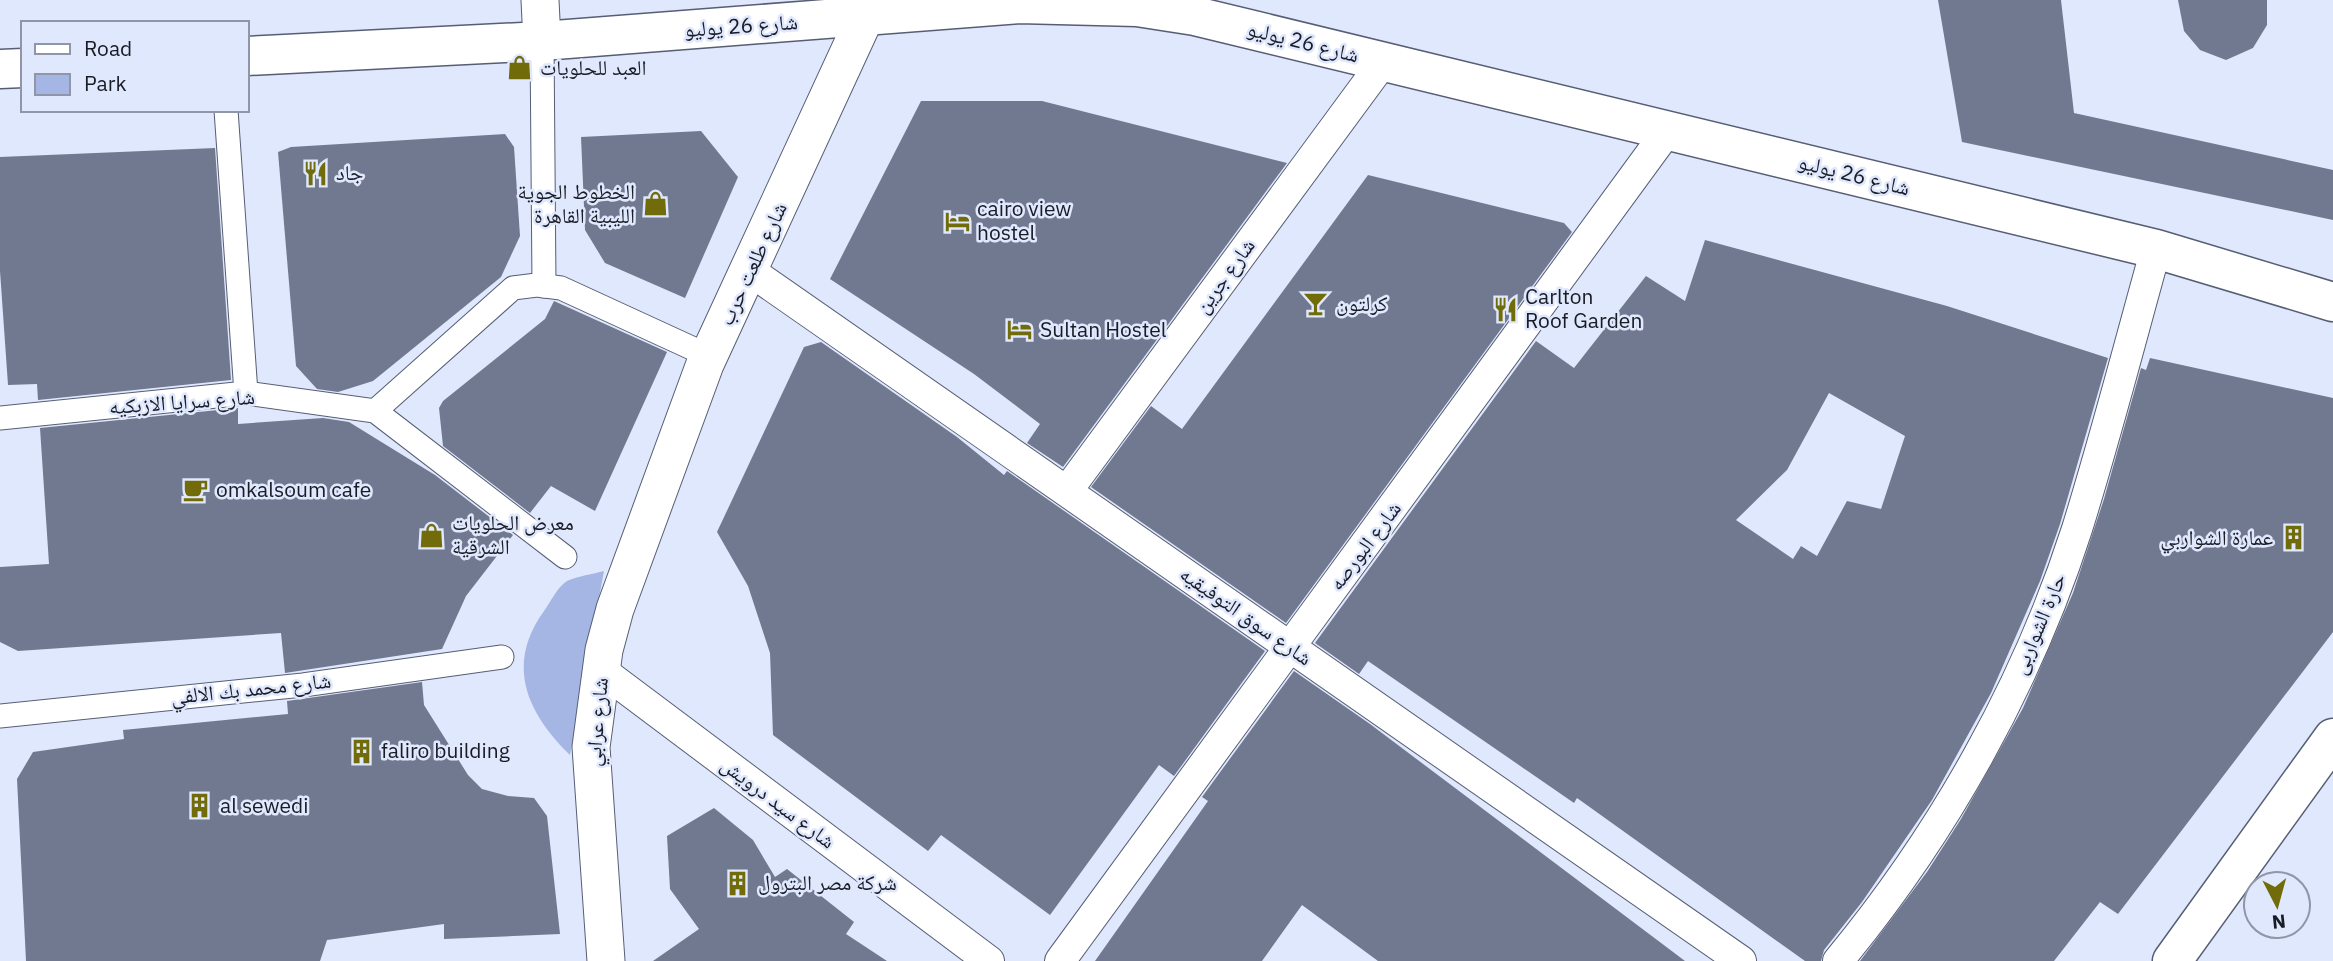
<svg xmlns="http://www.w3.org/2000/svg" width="2333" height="961" viewBox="0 0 2333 961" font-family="'IBM Plex Sans','Noto Naskh Arabic',sans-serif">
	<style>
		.green { fill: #a5b6e5 }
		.building { fill: #717990; fill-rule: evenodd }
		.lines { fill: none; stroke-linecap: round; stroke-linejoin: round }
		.pedestrian-casing { stroke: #565e74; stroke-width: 25 }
		.minor-casing { stroke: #565e74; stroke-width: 32 }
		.tertiary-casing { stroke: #565e74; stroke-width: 39 }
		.secondary-casing { stroke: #565e74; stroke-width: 41 }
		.primary-casing { stroke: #565e74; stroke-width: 41 }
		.pedestrian { stroke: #fff; stroke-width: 23 }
		.minor { stroke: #fff; stroke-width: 30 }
		.tertiary { stroke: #fff; stroke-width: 37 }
		.secondary { stroke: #fff; stroke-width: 38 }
		.primary { stroke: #fff; stroke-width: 38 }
		.labels { text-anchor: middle; stroke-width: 5; stroke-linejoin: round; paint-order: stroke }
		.street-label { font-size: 21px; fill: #191c25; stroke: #e0e8fd }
		.poi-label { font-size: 21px; fill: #191c25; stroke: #e0e8fd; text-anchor: start }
	</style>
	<rect width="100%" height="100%" fill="#e0e8fd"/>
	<path class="green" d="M604,571L570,755C527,713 505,665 544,611C550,603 558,586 567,581C578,576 593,574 604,571Z"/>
	<g class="building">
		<path d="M1938,0H2061L2074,113L2333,170V220L1962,142Z"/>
		<path d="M2178,0H2267V25L2253,48L2226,60L2200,50L2184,31Z"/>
		<path d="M921,101H1042L1287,163L1063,467L1027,443L1040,424L974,374L830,279Z"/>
		<path d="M701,131L738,177L685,298L605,263L585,230L581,137Z"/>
		<path d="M505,134L514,147L520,236L501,277L373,381L338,392L317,389L296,366L278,152L291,147Z"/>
		<path d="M215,148L231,380L38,400L37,384L8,385L0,271V157Z"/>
		<path d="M1368,175L1564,223L1572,232L1286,623L1091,487L1151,406L1182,429Z"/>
		<path d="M1705,240L1947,306L2108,358L2060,524L2040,581L1991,693L1932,800L1862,902L1824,950L1821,961H1805L1577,798L1574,803L1368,661L1359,674L1315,643L1536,341L1574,368L1646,276L1685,301ZM1829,393L1905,436L1881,509L1847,501L1817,556L1801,546L1793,559L1736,520L1787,470Z"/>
		<path d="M554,301L667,352L595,511L551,486L530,513L443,446L439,408L443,401L545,319Z"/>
		<path d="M821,342L957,437L1004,475L1007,471L1265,651L1174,776L1159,765L1050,915L941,835L928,851L773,735L770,653L748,586L717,532L804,347Z"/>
		<path d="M2150,358L2333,398V632L2118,914L2100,902L2054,961H1860L1927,872L1961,819L2023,708L2073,593L2104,499L2141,368L2146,370Z"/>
		<path d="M238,408V424L323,418L349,422L435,475L513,535L466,596L442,649L285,673L281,633L18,651L0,642V567L49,564L40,428Z"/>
		<path d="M1294,671L1370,724L1685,961H1378L1302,905L1262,961H1095L1208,801L1202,797Z"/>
		<path d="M422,682L424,705L468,775L482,789L508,796L534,798L547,816L560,934L444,939V924L327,940L320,961H26L17,779L33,752L124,739L123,730L288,714L287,701Z"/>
		<path d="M714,808L753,840L775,877L787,869L854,922L846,934L887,961H653L699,929L670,889L667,836Z"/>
	</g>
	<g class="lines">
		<defs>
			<g id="pedestrian">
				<path d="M542,41L544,286"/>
				<path d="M226,110L246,393"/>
				<path d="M375,411L513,288L537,285L561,288L709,356"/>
				<path d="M0,418L246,393L375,411L565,557"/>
				<path d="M0,716L303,685L502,657"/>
			</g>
			<g id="minor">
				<path d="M750,271L1741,961"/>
				<path d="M1067,491L1383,62"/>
				<path d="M601,670L989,961"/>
				<path d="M1060,961L1668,130"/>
				<path d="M1838,961C1943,834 2027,685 2077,529C2106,436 2130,342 2156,249"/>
			</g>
			<g id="tertiary">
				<path d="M540,0L542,41"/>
				<path d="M606,961L591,747L604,650L615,609L705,364L873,0"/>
			</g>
			<g id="secondary">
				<path d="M247,56L542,41L1019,4L1137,7L1195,16L2156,249L2333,302"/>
				<path d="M0,69L23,68"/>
			</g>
			<path id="primary" d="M2172,961L2333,738"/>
		</defs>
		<use href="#pedestrian" class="pedestrian-casing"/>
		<use href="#minor" class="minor-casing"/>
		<use href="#tertiary" class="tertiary-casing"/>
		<use href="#secondary" class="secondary-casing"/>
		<use href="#primary" class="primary-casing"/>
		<use href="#pedestrian" class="pedestrian"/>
		<use href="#minor" class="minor"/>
		<use href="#tertiary" class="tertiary"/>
		<use href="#secondary" class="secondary"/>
		<use href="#primary" class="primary"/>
	</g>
	<defs>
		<symbol id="shop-bare" viewBox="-9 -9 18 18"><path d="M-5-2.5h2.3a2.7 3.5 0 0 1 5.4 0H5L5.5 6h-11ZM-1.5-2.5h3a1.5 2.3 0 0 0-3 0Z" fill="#716c09" stroke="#e0e8fd" stroke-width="2.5" paint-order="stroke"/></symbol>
		<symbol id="restaurant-bare" viewBox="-9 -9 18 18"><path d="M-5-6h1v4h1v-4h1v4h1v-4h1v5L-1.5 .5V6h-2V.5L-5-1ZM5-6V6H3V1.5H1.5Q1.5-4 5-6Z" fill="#716c09" stroke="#e0e8fd" stroke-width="2.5" paint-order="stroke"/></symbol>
		<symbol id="hotel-bare" viewBox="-9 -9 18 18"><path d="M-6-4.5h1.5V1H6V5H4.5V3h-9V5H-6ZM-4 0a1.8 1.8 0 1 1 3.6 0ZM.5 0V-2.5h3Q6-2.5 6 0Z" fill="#716c09" stroke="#e0e8fd" stroke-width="2.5" paint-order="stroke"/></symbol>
		<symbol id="bar-bare" viewBox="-9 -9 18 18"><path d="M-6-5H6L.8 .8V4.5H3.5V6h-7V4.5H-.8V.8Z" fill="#716c09" stroke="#e0e8fd" stroke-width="2.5" paint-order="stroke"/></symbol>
		<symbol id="cafe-bare" viewBox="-9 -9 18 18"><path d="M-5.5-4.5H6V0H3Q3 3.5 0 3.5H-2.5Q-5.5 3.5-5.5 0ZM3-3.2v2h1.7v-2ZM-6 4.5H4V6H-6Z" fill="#716c09" stroke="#e0e8fd" stroke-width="2.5" paint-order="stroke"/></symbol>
		<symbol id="building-bare" viewBox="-9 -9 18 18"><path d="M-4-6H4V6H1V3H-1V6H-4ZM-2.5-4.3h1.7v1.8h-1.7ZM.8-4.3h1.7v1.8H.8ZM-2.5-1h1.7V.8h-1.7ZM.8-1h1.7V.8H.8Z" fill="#716c09" stroke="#e0e8fd" stroke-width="2.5" paint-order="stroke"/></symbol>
	</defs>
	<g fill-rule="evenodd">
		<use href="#shop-bare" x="502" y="50" width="35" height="35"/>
		<use href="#restaurant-bare" x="298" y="156" width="35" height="35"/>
		<use href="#shop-bare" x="638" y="186" width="35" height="35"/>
		<use href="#hotel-bare" x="940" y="204" width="35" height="35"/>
		<use href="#bar-bare" x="1298" y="286" width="35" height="35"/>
		<use href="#restaurant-bare" x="1488" y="292" width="35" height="35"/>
		<use href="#hotel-bare" x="1002" y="312" width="35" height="35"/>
		<use href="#cafe-bare" x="178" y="472" width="35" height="35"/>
		<use href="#shop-bare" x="414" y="518" width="35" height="35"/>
		<use href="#building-bare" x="2276" y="520" width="35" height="35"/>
		<use href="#building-bare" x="344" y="734" width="35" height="35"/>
		<use href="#building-bare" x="182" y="788" width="35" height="35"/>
		<use href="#building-bare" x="720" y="866" width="35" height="35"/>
	</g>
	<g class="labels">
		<g class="street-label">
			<text transform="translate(741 26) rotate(-4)" y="7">شارع 26 يوليو</text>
			<text transform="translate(1303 42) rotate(14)" y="7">شارع 26 يوليو</text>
			<text transform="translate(1854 175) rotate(14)" y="7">شارع 26 يوليو</text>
			<text transform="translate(753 264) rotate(-65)" y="7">شارع طلعت حرب</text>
			<text transform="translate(1225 276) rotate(-54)" y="7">شارع جرين</text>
			<text transform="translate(182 402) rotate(-4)" y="7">شارع سرايا الازبكيه</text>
			<text transform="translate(1365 546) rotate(-53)" y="7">شارع البورصه</text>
			<text transform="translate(1246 616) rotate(35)" y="7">شارع سوق التوفيقيه</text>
			<text transform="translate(2039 624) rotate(-67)" y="7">حارة الشواربى</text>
			<text transform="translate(251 689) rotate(-6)" y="7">شارع محمد بك الالفي</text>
			<text transform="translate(597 722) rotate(-85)" y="7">شارع عرابي</text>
			<text transform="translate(778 803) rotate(37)" y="7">شارع سيد درويش</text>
		</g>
		<g class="poi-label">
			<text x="540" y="75">العبد للحلويات</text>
			<text x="336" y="180">جاد</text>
			<text x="635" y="199" text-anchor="end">الخطوط الجوية<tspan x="635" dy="24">الليبية القاهرة</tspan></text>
			<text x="977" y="216">cairo view<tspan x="977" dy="24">hostel</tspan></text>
			<text x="1525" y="304">Carlton<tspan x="1525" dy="24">Roof Garden</tspan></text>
			<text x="1336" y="311">كرلتون</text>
			<text x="1040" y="337">Sultan Hostel</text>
			<text x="216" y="497">omkalsoum cafe</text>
			<text x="452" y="530">معرض الحلويات<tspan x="452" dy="24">الشرقية</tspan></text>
			<text x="2273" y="545" text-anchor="end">عمارة الشواربي</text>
			<text x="381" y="758">faliro building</text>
			<text x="220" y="813">al sewedi</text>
			<text x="758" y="890">شركة مصر البترول</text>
		</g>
	</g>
	<rect x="21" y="21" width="228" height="91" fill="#e0e8fd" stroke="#9096a7" stroke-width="2"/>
	<rect x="35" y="44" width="35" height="10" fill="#ffffff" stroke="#9096a7" stroke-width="2"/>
	<text x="84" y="56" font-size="21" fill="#191c25">Road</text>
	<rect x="35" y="74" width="35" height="21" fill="#a5b6e5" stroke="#9096a7" stroke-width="2"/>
	<text x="84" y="91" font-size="21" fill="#191c25">Park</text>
	<g transform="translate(2277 905) rotate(174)"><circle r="33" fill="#e0e8fd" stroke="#9096a7" stroke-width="2"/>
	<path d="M0-5L12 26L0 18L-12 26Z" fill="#716c09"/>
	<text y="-10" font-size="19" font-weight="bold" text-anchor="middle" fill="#191c25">N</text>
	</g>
</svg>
